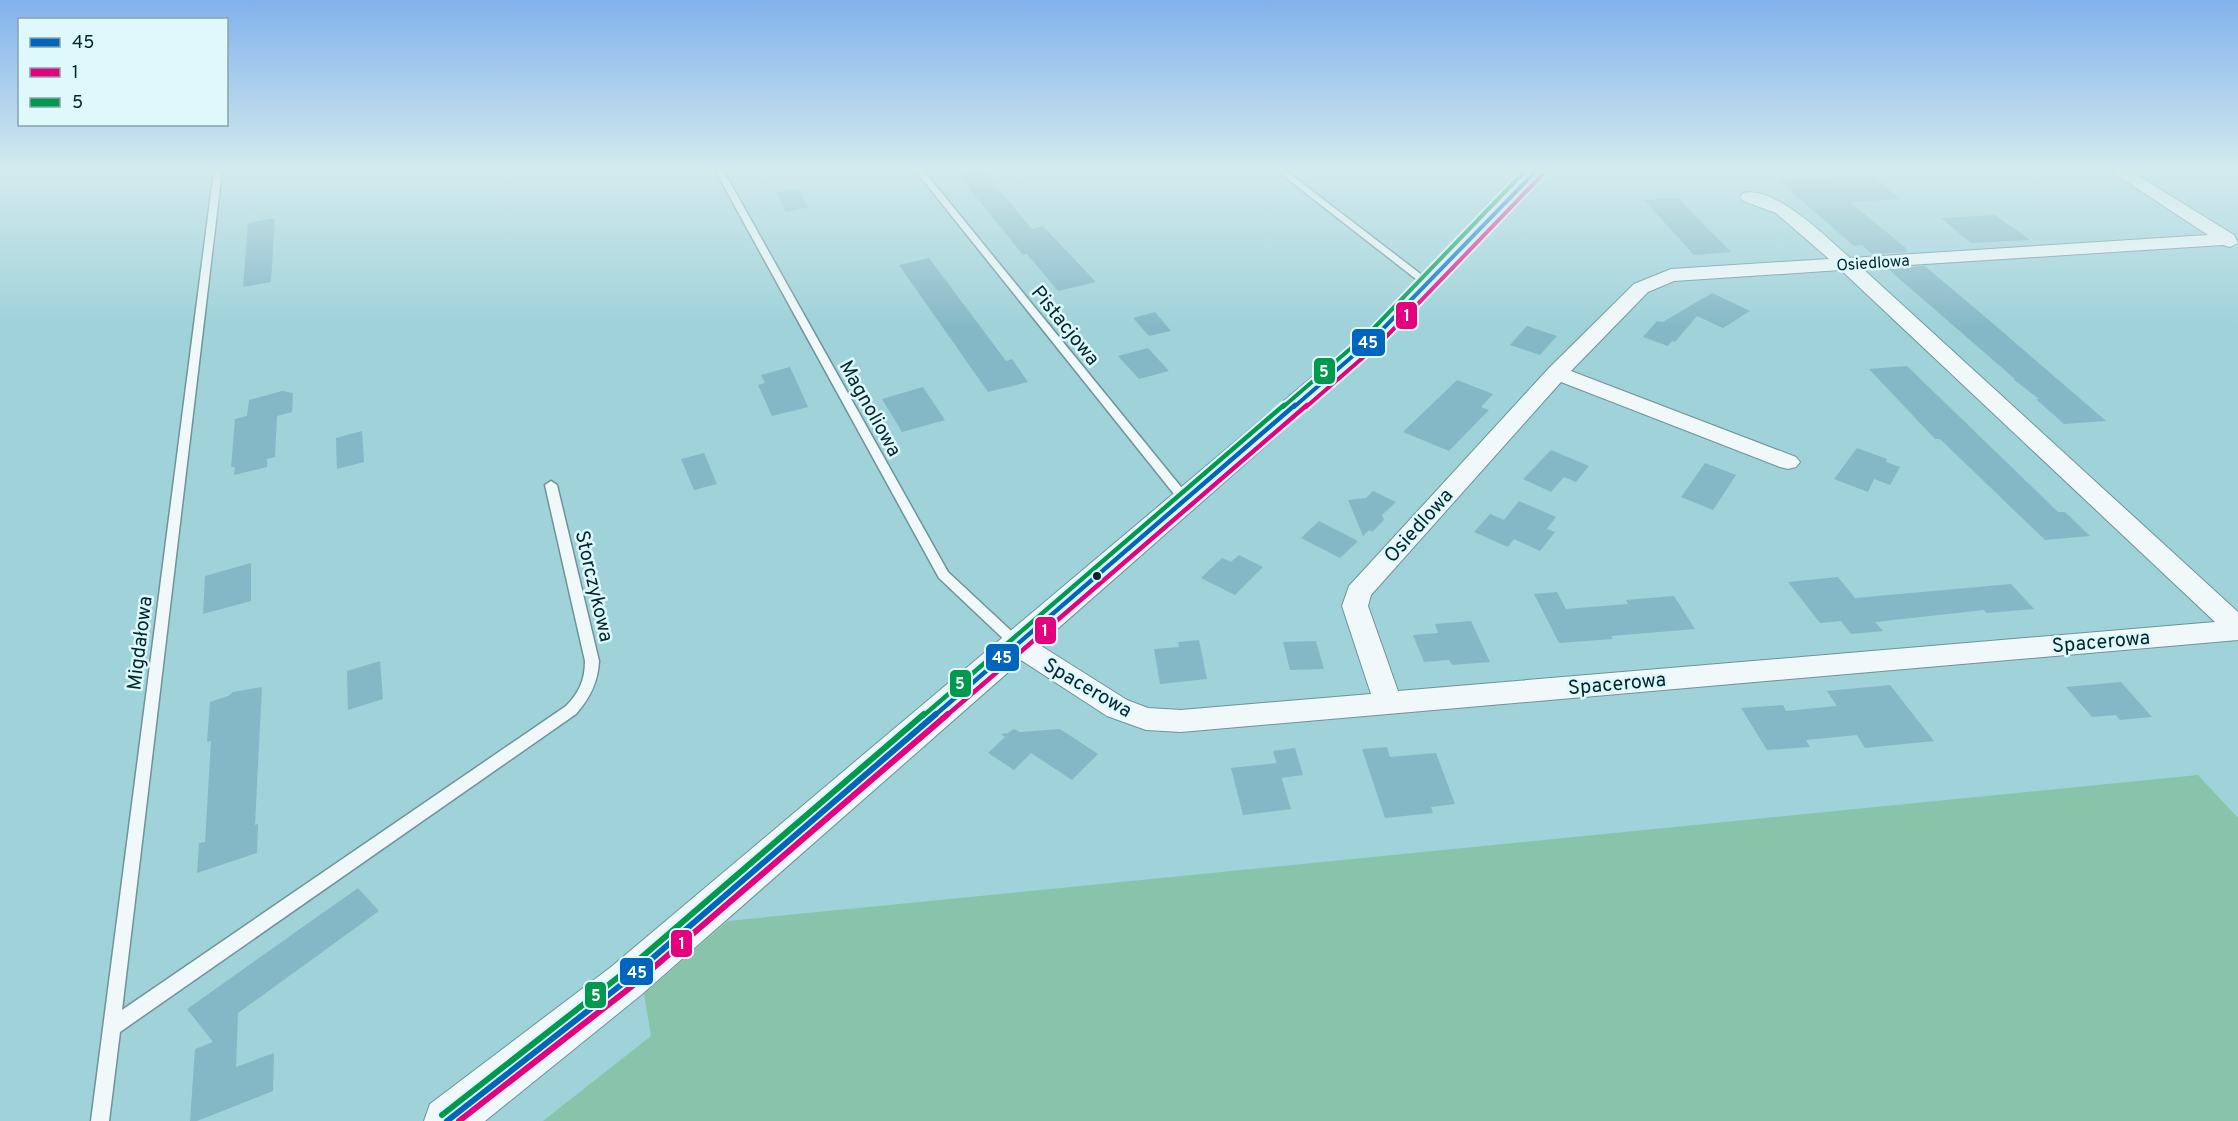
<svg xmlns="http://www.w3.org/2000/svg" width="2238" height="1121" viewBox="0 0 2238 1121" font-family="Overpass,sans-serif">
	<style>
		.green { fill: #88c4a9 }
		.building { fill: #85b8c6 }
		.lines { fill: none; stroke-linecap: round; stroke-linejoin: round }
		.service-casing { stroke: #6e9398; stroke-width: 3 }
		.minor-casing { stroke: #6e9398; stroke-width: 2 }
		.tertiary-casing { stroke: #6e9398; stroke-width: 2 }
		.service { fill: #f1f8f9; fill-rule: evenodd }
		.minor { fill: #f1f8f9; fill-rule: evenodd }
		.tertiary { fill: #f1f8f9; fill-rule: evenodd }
		.bus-1-far2-casing { stroke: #dff8fc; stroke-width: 8 }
		.bus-1-far1-casing { stroke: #dff8fc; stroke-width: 9 }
		.bus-1-casing { stroke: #dff8fc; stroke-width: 10 }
		.bus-2-far2-casing { stroke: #dff8fc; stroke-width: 8 }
		.bus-2-far1-casing { stroke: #dff8fc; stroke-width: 9 }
		.bus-2-casing { stroke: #dff8fc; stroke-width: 10 }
		.bus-3-far2-casing { stroke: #dff8fc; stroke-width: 8 }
		.bus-3-far1-casing { stroke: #dff8fc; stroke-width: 9 }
		.bus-3-casing { stroke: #dff8fc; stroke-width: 10 }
		.bus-1-far2 { stroke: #0065bd; stroke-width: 4 }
		.bus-1-far1 { stroke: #0065bd; stroke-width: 4.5 }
		.bus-1 { stroke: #0065bd; stroke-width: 6 }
		.bus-2-far2 { stroke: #e5007d; stroke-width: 4 }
		.bus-2-far1 { stroke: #e5007d; stroke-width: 4.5 }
		.bus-2 { stroke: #e5007d; stroke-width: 6 }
		.bus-3-far2 { stroke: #00994d; stroke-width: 4 }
		.bus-3-far1 { stroke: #00994d; stroke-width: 4.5 }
		.bus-3 { stroke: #00994d; stroke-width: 6 }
		.bus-dot { fill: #00272d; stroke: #dff8fc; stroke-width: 2 }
		.labels { text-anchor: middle; stroke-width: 5; stroke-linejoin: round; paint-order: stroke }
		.far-street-label { font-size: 16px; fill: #00272d; stroke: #dff8fc }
		.street-label { font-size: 20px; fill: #00272d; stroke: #dff8fc }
		.line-badge { stroke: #dff8fc; stroke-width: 2 }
		.badge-label { font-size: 16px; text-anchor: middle; font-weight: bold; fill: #fff }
	</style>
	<rect width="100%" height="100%" fill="#9fd2d9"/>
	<path class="green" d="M2198,775L2238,818V1121H543L651,1036L644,994L728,921Z"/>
	<g class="building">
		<path d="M983,171L1032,229L1043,226L1096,282L1058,291L1027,254L1023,255L959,176Z"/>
		<path d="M1872,176L1900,199L1850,202L1907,249H1905L1908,252L1872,254L1862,245L1854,246L1779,181Z"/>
		<path d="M797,189L808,207L786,212L776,193Z"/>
		<path d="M1678,198L1731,252L1694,255L1644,200Z"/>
		<path d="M1995,215L2030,240L1971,243L1941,218Z"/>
		<path d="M275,218L271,282L243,287L248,223Z"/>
		<path d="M929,258L1006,361L1012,359L1028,382L988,392L899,265Z"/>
		<path d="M1925,266L2004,333L2106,421L2064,424L2036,399H2039L2013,379H2015L1888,269Z"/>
		<path d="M1712,293L1750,311L1723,328L1697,316L1675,342L1672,341L1668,346L1643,337L1657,321L1663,322Z"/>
		<path d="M1155,312L1171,331L1149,336L1133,318Z"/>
		<path d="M1527,326L1557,336L1540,355L1510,345Z"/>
		<path d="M1148,348L1169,371L1139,379L1118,356Z"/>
		<path d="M1907,366L2058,512H2065L2090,536L2045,540L1940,439H1935L1869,369Z"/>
		<path d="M790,367L808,407L772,416L758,385L765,383L761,375Z"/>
		<path d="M1457,380L1493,394L1481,407L1489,410L1449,451L1403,432Z"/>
		<path d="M923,387L945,420L902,432L882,399Z"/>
		<path d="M282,391L293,393L292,412L277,416L275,457L267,459V467L234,475L235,467H231L235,419L247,416L249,400Z"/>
		<path d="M362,431L364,462L337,469L336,438Z"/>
		<path d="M1857,448L1887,459L1886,462L1900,467L1890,485L1874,479L1868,492L1834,479Z"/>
		<path d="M1551,450L1589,466L1576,482L1564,477L1551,492L1523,479Z"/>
		<path d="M704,453L717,484L694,490L681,459Z"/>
		<path d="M1705,463L1736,475L1713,510L1681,497Z"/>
		<path d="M1373,491L1396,502L1382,515L1384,520L1372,532L1369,530L1363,536L1348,500L1366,498Z"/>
		<path d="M1519,501L1556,517L1547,529L1555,532L1540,551L1514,539L1508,547L1474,532L1490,514L1504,520Z"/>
		<path d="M1319,521L1358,541L1340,558L1301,538Z"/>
		<path d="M1239,555L1263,567L1235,595L1201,578L1222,558L1231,562Z"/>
		<path d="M251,563V601L203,614L205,576Z"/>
		<path d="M1838,577L1855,598L2011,584L2034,609L1986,613L1984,610L1875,622L1883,631L1851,634L1841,621L1820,623L1788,582Z"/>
		<path d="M1557,592L1566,609L1628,604L1626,600L1674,596L1695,629L1611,636L1613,639L1559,643L1534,594Z"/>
		<path d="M1471,621L1490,662L1452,665L1449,660L1424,662L1413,635L1438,633L1435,624Z"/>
		<path d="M1199,640L1207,679L1160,684L1154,649L1179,647L1178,642Z"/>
		<path d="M1316,641L1324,669L1290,670L1283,642Z"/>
		<path d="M380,661L383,699L348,710L347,671Z"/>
		<path d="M2121,682L2152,717L2120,720L2116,715L2092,717L2066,687Z"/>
		<path d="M1890,685L1934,741L1865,748L1857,735L1806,740L1810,747L1767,750L1741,708L1783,705L1786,711L1837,706L1827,691Z"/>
		<path d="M262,687L255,825L258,824L257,853L197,873L199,843L205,842L211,741L207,742L210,702L228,696L233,692Z"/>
		<path d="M1014,729L1020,732L1060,729L1098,754L1072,780L1031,753L1014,770L988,753L1005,737L1001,734L1008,733Z"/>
		<path d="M1387,747L1390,757L1436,753L1455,804L1431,807L1433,813L1385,818L1362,749Z"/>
		<path d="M1295,748L1303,775L1281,778L1273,751Z"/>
		<path d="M1277,763L1291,809L1243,815L1231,768Z"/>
		<path d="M358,888L379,911L238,1013L236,1067L274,1053L273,1091L197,1121H190L195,1049L213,1042L187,1009Z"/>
	</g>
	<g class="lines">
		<defs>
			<g id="service">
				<path d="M214,170H222L122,1010L566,706C579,693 585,680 585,661L545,485L551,481L557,485L599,661C598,682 590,698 576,714L120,1032L109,1121H91Z"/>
				<path d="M715,170H723L948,572L1022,641L1023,644L1022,647H1012L939,578Z"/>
				<path d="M915,170H923L1190,498L1192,501L1190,504H1182Z"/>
				<path d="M1276,170H1285L1431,282V286H1425Z"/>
			</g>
			<path id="minor" d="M2109,170H2129L2234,235L2238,243L2230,247L2223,245L1862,268L2238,612V640L1181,732L1146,730L1107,716L1007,651L1003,644L1007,637L1017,634L1027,637L1127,700L1148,708L1181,710L1371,694L1342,606L1349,586L1549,368L1634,284L1671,269L1829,259L1776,213L1743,201L1740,197L1743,193C1775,185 1827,238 1850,258L2208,235ZM1841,270L2215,622L1398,691L1368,606L1371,595L1561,382L1780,467L1788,469L1796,467L1800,462L1796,457L1571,371L1648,292L1674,281Z"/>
			<path id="tertiary" d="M1525,170H1547L1386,340L641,995L485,1121H424L430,1104L611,967L1368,330Z"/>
		</defs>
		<use href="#service" class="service-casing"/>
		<use href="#minor" class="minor-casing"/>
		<use href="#tertiary" class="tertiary-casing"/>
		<use href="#service" class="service"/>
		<use href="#minor" class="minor"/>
		<use href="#tertiary" class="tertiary"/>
		<defs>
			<path id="bus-1-far2" d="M1294,407L1377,335L1537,170"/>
			<path id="bus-1-far1" d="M934,716L1295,405"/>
			<path id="bus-1" d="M447,1121L626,981L936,714"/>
			<path id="bus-2-far2" d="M1306,407L1382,341L1542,175"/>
			<path id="bus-2-far1" d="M946,716L1307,405"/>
			<path id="bus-2" d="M459,1121L631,987L948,714"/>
			<path id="bus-3-far2" d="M1283,407L1372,330L1526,170"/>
			<path id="bus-3-far1" d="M923,716L1284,405"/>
			<path id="bus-3" d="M442,1115L621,975L924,714"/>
		</defs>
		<use href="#bus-1-far2" class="bus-1-far2-casing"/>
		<use href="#bus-1-far1" class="bus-1-far1-casing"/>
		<use href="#bus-1" class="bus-1-casing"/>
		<use href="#bus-2-far2" class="bus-2-far2-casing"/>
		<use href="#bus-2-far1" class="bus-2-far1-casing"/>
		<use href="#bus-2" class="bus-2-casing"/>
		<use href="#bus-3-far2" class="bus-3-far2-casing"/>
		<use href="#bus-3-far1" class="bus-3-far1-casing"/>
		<use href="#bus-3" class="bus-3-casing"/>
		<use href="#bus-1-far2" class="bus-1-far2"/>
		<use href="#bus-1-far1" class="bus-1-far1"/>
		<use href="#bus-1" class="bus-1"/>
		<use href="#bus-2-far2" class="bus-2-far2"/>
		<use href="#bus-2-far1" class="bus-2-far1"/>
		<use href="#bus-2" class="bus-2"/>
		<use href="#bus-3-far2" class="bus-3-far2"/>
		<use href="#bus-3-far1" class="bus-3-far1"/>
		<use href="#bus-3" class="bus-3"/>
	</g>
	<linearGradient id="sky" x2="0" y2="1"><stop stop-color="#82b2ec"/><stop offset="0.52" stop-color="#d4ebee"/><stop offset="1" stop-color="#d4ebee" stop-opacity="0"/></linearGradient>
	<rect width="2238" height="327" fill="url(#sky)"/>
	<circle class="bus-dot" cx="1097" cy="576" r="5"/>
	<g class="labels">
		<g class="far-street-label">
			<text transform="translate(1873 262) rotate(-4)" y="6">Osiedlowa</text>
		</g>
		<g class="street-label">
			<text transform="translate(1066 325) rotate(51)" y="7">Pistacjowa</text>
			<text transform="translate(871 408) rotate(61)" y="7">Magnoliowa</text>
			<text transform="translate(1418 525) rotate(-48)" y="7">Osiedlowa</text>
			<text transform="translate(595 586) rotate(77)" y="7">Storczykowa</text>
			<text transform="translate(2101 641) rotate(-5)" y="7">Spacerowa</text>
			<text transform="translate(139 643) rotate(-83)" y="7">Migdałowa</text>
			<text transform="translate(1617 683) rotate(-5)" y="7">Spacerowa</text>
			<text transform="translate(1088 687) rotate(30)" y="7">Spacerowa</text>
		</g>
	</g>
	<g class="line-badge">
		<rect x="1395" y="301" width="23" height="29" rx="6" fill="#e5007d"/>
		<rect x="1351" y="328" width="35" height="29" rx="6" fill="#0065bd"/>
		<rect x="1313" y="357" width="23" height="28" rx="6" fill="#00994d"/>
		<rect x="1034" y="616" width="23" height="29" rx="6" fill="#e5007d"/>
		<rect x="985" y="643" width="35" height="29" rx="6" fill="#0065bd"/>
		<rect x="949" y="669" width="23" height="29" rx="6" fill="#00994d"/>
		<rect x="670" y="929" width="23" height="29" rx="6" fill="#e5007d"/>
		<rect x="619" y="957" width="35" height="29" rx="6" fill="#0065bd"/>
		<rect x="584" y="981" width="23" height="28" rx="6" fill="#00994d"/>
	</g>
	<g class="badge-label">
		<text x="1407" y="321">1</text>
		<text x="1368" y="348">45</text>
		<text x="1324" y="377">5</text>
		<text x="1045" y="636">1</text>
		<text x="1002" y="663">45</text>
		<text x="960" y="689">5</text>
		<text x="682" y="949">1</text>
		<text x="637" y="978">45</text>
		<text x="596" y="1001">5</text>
	</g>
	<rect x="18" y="18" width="210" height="108" fill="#dff8fc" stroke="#86a4a9" stroke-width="1.5"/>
	<rect x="30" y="38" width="30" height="9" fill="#0065bd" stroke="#86a4a9" stroke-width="1.5"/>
	<text x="72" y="48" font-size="18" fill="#00272d">45</text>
	<rect x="30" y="68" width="30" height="9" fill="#e5007d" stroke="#86a4a9" stroke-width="1.5"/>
	<text x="72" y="78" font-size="18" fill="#00272d">1</text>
	<rect x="30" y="98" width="30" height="9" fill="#00994d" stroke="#86a4a9" stroke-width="1.5"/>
	<text x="72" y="108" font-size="18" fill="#00272d">5</text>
</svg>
